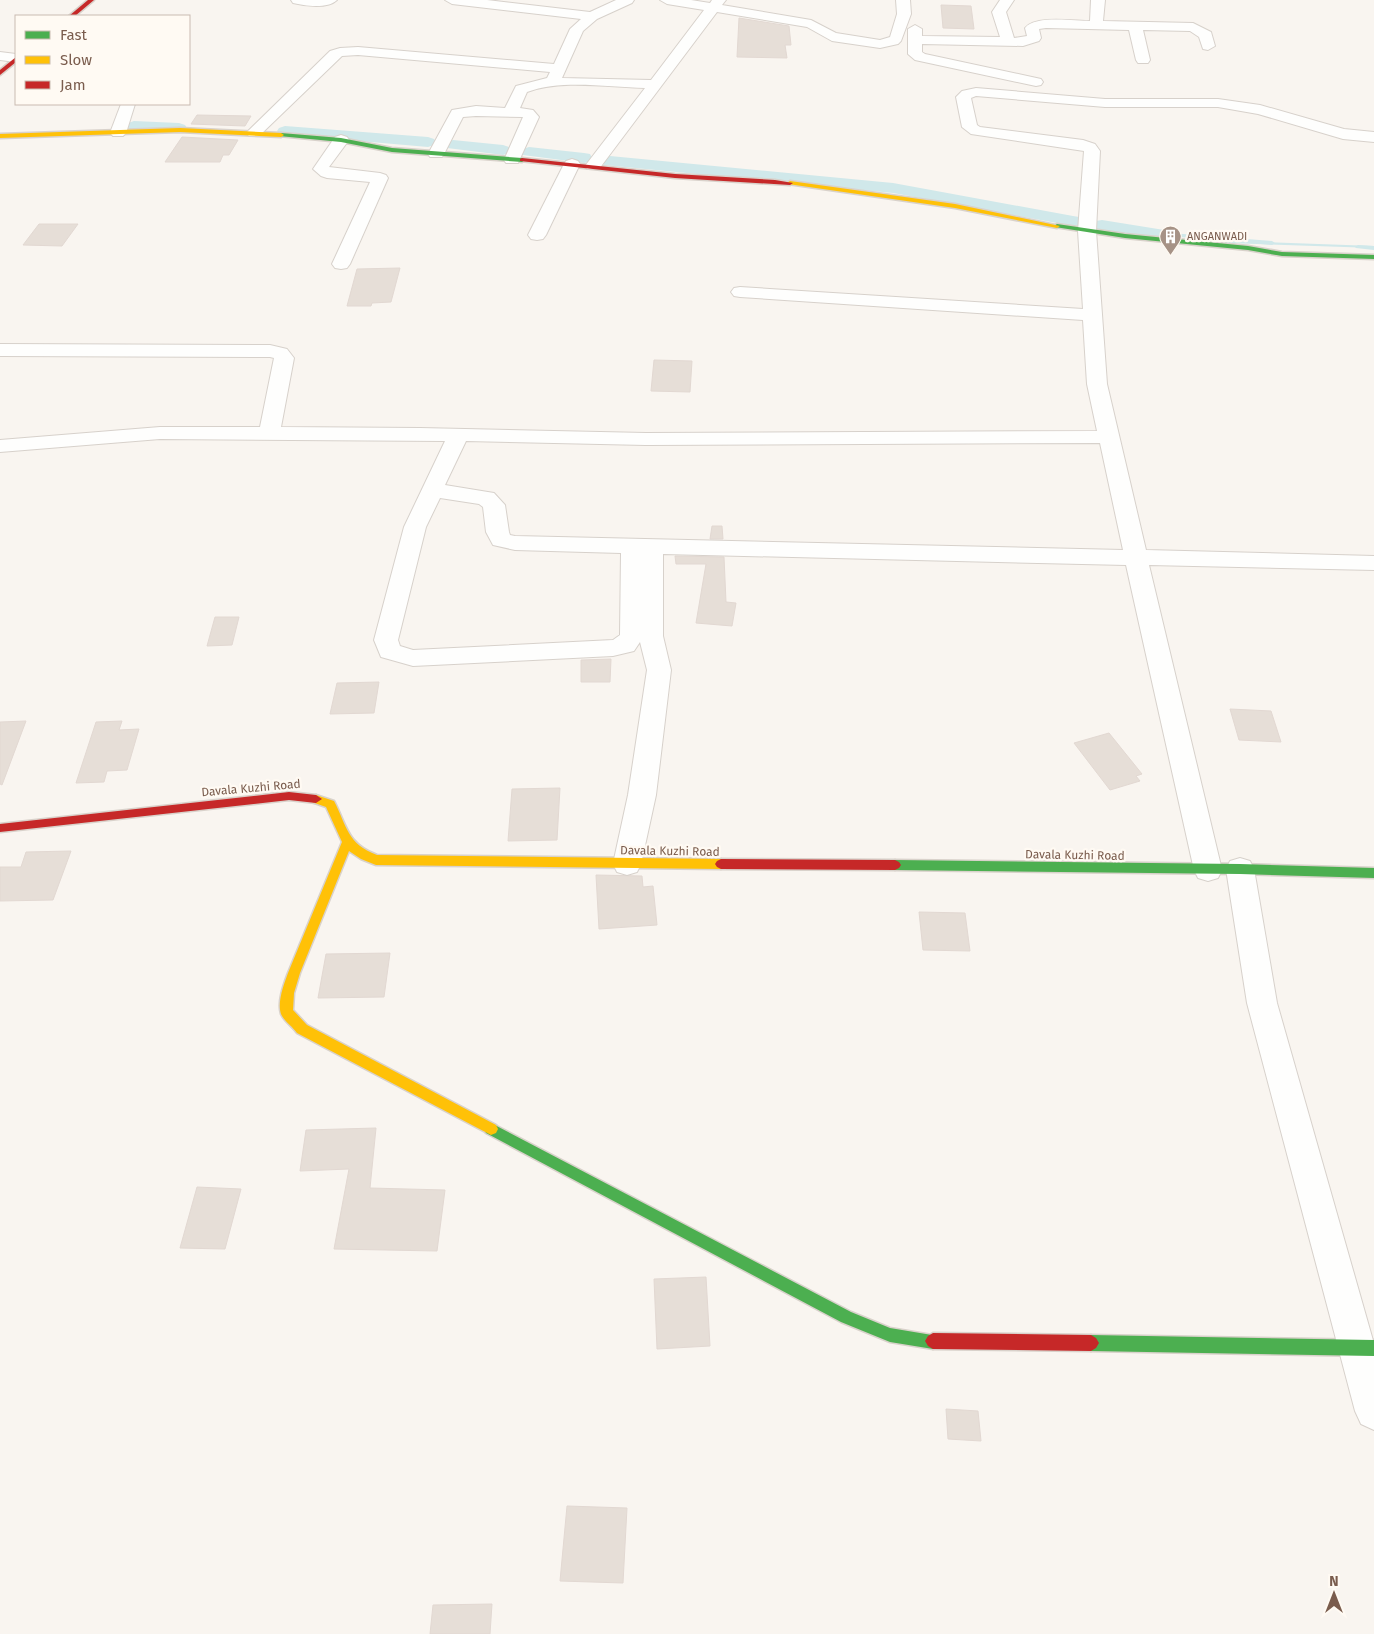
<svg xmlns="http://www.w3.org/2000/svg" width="1374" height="1634" viewBox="0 0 1374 1634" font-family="'Fira Sans',sans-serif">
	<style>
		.water { fill: #d0e8ea }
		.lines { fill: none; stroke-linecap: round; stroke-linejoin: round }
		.stream { fill: #d0e8ea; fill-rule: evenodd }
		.canal { fill: #d0e8ea; fill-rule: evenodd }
		.building { fill: #e6ded7; stroke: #e2d8d2 }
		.street-casing { stroke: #d7d1cb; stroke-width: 2 }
		.fast-casing { stroke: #d9d2cb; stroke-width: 3 }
		.slow-casing { stroke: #d9d2cb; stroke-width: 3 }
		.jam-casing { stroke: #d9d2cb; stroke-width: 3 }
		.street { fill: #fefefd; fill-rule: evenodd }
		.fast { fill: #4caf50; fill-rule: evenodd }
		.slow { fill: #ffc107; fill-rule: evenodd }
		.jam { fill: #c62828; fill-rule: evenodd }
		.labels { text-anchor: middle; stroke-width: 4.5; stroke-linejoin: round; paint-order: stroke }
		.far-poi-label { font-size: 11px; fill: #7a5c4d; stroke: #fffaf3; text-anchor: start }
		.street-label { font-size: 12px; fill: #7a5c4d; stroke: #fffaf3 }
	</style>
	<rect width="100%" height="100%" fill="#f9f5f0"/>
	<path class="water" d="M1202,240L1374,246V248L1227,243Z"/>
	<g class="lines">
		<g class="stream">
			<path d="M1158,232L1272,241L1275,243L1272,245L1156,235L1155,234Z"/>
			<path d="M1358,245L1374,246V250L1356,248L1355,247Z"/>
		</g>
		<g class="canal">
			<path d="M134,121L179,123L185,125L187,128L185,131L179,133L128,129L126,126L128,123Z"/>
			<path d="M285,126L428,137L434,139L436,142L434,145L428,147L279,134L277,131L279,128Z"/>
			<path d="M453,140L503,145L509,147L511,150L509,153L503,155L447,148L445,145L447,142Z"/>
			<path d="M529,147L584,153L590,154L592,158L590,162L584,163L523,155L521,152L523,149Z"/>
			<path d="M610,156L893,183L1073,216L1079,217L1082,221L1079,225L1073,226L893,193L604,165L602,161L604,157Z"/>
			<path d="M1102,220L1158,229L1164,230L1167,234L1164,238L1158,239L1096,229L1093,225L1096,221Z"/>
		</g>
	</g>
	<g class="building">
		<path d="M941,5L971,6L974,29L943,28Z"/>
		<path d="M739,18L789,26L791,45H785L787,58L737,57Z"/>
		<path d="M197,115L251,116L245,126L191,124Z"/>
		<path d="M182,137L238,140L229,155H223L220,162H165Z"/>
		<path d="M39,224H78L62,246L23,245Z"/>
		<path d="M400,268L391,302L372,303L371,306H347L357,269Z"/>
		<path d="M654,360L692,361L690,392L651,391Z"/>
		<path d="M712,526H722L723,539H710Z"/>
		<path d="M675,556L724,557L726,602L736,603L732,626L696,623L706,564H676Z"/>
		<path d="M215,617H239L232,645L207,646Z"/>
		<path d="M611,659L610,682H581V660Z"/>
		<path d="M379,682L374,713L330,714L337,683Z"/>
		<path d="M1230,709L1271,711L1281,742L1239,740Z"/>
		<path d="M26,721L2,785L0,784V722Z"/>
		<path d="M122,721L119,730L139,729L127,770L107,771L104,782L76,783L96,722Z"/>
		<path d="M1109,733L1142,774L1136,776L1140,781L1110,790L1074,743Z"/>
		<path d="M560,788L557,840L508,841L512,789Z"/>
		<path d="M71,851L53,900L0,901V867H21L26,852Z"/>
		<path d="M596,875L642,876L643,887L653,886L657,925L599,929Z"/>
		<path d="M919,912L965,913L970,951L923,950Z"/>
		<path d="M390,953L384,997L318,998L326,954Z"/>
		<path d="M376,1128L370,1188L445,1190L437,1251L334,1249L349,1169L300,1171L306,1130Z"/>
		<path d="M197,1187L241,1189L225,1249L180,1248Z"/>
		<path d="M706,1277L710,1346L657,1349L654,1279Z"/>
		<path d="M946,1409L978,1411L981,1441L948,1439Z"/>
		<path d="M567,1506L627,1508L623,1583L560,1581Z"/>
		<path d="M492,1604L490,1634H430L433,1605Z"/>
	</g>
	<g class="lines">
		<defs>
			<g id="street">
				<path d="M291,0H337C328,9 305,6 293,3Z"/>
				<path d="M445,0H487L590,12L616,0H634L632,3L597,19L583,31L562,78L651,80L704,10L667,4L660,0H691L710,3L712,0H726L722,5L811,20L836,33L880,40L890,37L897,14L896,0H910L911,14L901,41L898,44L880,48L832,41L807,27L717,12L599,169H587L585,166L645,88C609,87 560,79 527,92L520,108L533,110L539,117L518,163H506L504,160L523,117L476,116L463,117L444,154L442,157H430L428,154L452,110L476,106L505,108L516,86L547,78L550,72L358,55L342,56L259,136H249L246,133L330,51L340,48L358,47L554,64L570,29L581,19L452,4Z"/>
				<path d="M1000,0H1014L1006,12L1014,38L1027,36L1025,28C1035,15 1074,21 1090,21L1091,0H1105L1103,21L1193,23L1211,32L1215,46L1208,50L1203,49L1199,37L1190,31L1143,30L1150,60L1148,63H1138L1136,60L1129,30L1046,28L1039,29L1041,38L1039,41L1023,46L922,44V52L925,54L1041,79L1043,82L1041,85L1036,86L915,60L908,54V29L915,25L922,29V36L1000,37L992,12Z"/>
				<path d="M0,52L16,54V62L0,60Z"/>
				<path d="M976,88L1105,99H1218L1260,105L1344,129L1374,132V142L1343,139L1258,114L1218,107H1105L976,96L971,98L977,125L980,127L1083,140L1095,144L1100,151L1096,231L1107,384L1146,550L1374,556V570L1149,565L1222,870L1218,878L1208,881L1198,878L1194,870L1126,565L663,554V636L671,670L656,795L641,864L637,872L627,875L617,872L613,864L628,795L647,670L640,642L634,651L613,656L413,666L381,657L374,640L404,527L445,441L160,439L0,452V440L160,427H260L274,358L270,357L0,356V344L270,345L287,349L294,358L281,427L420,428L646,433L1097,431L1087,384L1083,320L740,297L734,296L731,292L734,288L740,287L1083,309L1078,231L1084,151L971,134L962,127L956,97L962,91ZM466,441L646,445L1100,443L1123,550L515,536L510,535L509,532L505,505L494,493L445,485ZM440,498L479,504L483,507L486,532L493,545L515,550L621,553L620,635L613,640L413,650L400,646L398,640L426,527Z"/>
				<path d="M121,104H135L126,133L123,136H113L110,133Z"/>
				<path d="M341,135L347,137L349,140L329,167L380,173L386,175L388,178L350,264L347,268L341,269L335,268L332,264L370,182L327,178L321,176L313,169L335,137Z"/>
				<path d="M572,159L578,161L580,164L546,235L543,239L537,240L531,239L528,235L564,164L566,161Z"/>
				<path d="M1240,858L1250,861L1254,869L1277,1003L1374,1344V1430L1361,1424L1355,1411L1247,1003L1226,869L1230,861Z"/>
			</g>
			<g id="fast">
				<path d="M281,133L341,138L392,148L522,158L525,160L522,162L392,152L341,142L279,136V134Z"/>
				<path d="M1057,224L1125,234L1248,246L1282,252L1374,255V259L1282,256L1248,250L1125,238L1055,227L1054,226Z"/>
				<path d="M895,860L1240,864L1374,868V878L1240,874L895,870L891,868L889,865L891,862Z"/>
				<path d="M491,1123L851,1312L890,1328L938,1336L941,1341L938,1346L933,1349L890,1342L841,1322L486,1133L484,1129L486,1125Z"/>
				<path d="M1091,1335L1374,1340V1356L1091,1351L1086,1348L1083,1343L1086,1338Z"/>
			</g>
			<g id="slow">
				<path d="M180,128L281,133L284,135L281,137L180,132L0,138V134Z"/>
				<path d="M790,181L955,204L1060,226L1057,228L955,208L788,184L787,183Z"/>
				<path d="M316,795L334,801C347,826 347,844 377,855L721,859L725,861L727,864L725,867L721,869L376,865L361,859L349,851L300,973L294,993L293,1010L307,1025L496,1125L498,1129L496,1133L491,1135L297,1033C293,1027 284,1021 281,1014C277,1002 284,984 288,973L342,842L326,807L312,802L310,799Z"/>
			</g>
			<g id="jam">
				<path d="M88,0H94L75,16H69Z"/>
				<path d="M16,57V62L0,75V70Z"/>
				<path d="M522,158L675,174L775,180L793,183L790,185L675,178L520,161V159Z"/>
				<path d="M289,792L316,795L322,799L316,803L289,800L0,832V824Z"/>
				<path d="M721,859L895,860L899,862L901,865L899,868L895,870L721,869L717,867L715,864L717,861Z"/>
				<path d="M933,1333L1091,1335L1096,1338L1099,1343L1096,1348L1091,1351L933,1349L928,1346L925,1341L928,1336Z"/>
			</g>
		</defs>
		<use href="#street" class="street-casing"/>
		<use href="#fast" class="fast-casing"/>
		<use href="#slow" class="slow-casing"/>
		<use href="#jam" class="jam-casing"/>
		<use href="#street" class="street"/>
		<use href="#fast" class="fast"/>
		<use href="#slow" class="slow"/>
		<use href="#jam" class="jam"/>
	</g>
	<defs>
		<symbol id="building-pin" viewBox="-11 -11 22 30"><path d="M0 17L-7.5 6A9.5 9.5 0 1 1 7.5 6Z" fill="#a69286" stroke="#fffaf3"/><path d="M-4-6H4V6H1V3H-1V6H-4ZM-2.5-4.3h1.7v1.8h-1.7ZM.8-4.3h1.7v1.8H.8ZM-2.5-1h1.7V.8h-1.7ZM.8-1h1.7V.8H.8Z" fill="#fff"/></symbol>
	</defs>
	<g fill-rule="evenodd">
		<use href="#building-pin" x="1158" y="224" width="25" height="34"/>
	</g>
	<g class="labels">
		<g class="far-poi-label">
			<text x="1187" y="240">ANGANWADI</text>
		</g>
		<g class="street-label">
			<text transform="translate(251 788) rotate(-5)" y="4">Davala Kuzhi Road</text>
			<text transform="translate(670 851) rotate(1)" y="4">Davala Kuzhi Road</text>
			<text transform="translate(1075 855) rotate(1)" y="4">Davala Kuzhi Road</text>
		</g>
	</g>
	<rect x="15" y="15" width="175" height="90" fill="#fffaf3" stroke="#cabbb1"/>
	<rect x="25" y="31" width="25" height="8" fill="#4caf50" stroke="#cabbb1"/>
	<text x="60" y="40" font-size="15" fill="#7a5c4d">Fast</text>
	<rect x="25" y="56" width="25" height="8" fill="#ffc107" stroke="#cabbb1"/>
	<text x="60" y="65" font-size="15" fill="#7a5c4d">Slow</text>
	<rect x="25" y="81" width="25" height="8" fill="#c62828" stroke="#cabbb1"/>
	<text x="60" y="90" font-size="15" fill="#7a5c4d">Jam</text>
	<g transform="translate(1334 1594)" stroke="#fffaf3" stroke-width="4" paint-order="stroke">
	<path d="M0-4L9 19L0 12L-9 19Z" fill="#7a5c4d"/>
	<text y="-8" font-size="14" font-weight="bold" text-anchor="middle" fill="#7a5c4d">N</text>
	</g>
</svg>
